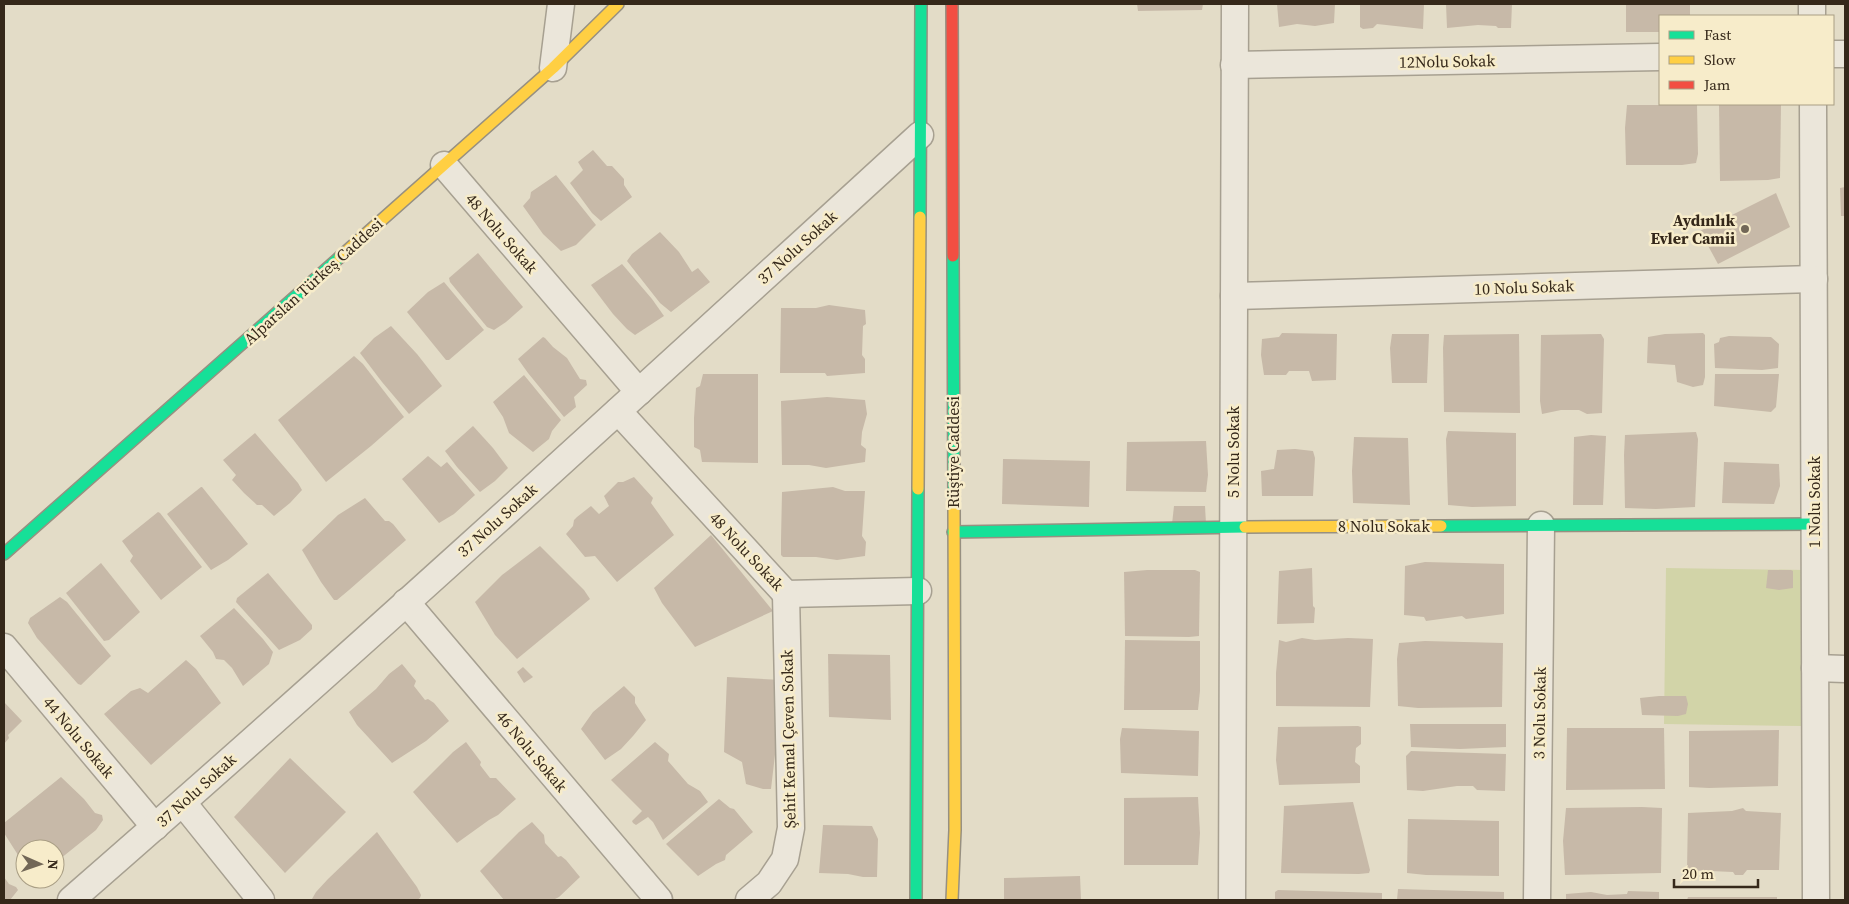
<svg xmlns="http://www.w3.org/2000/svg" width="1849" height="904" viewBox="0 0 1849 904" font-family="'Source Serif 4',serif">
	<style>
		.green { fill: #d2d4a8 }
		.building { fill: #c7b9a8 }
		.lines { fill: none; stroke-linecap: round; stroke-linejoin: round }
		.street-casing { stroke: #a7a091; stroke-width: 29 }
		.fast-casing { stroke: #979081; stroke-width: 14 }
		.slow-casing { stroke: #979081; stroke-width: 14 }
		.jam-casing { stroke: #979081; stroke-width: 14 }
		.street { stroke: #ebe6da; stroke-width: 26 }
		.fast { stroke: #16e098; stroke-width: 11 }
		.slow { stroke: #ffcf43; stroke-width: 11 }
		.jam { stroke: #f24e42; stroke-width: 11 }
		.poi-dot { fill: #726757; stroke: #f7ecca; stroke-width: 2 }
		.labels { text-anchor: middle; stroke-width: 5; stroke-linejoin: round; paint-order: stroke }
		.street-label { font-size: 16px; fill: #35281a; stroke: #f7ecca }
		.poi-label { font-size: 16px; font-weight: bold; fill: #35281a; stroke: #f7ecca; text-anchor: end }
	</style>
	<rect width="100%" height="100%" fill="#e3dcc7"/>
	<path class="green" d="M1666,568L1805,570L1803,726L1664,724Z"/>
	<g class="building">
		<path d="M1137,4H1203L1202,10L1138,11Z"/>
		<path d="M1277,4H1335L1334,23L1315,26L1297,24L1279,27Z"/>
		<path d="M1360,4H1424L1423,29L1377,24L1373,28L1363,29L1360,27Z"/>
		<path d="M1446,4H1512L1511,28H1498L1496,26L1478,25L1447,28Z"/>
		<path d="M1626,4H1690V16H1660V32H1626Z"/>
		<path d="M1719,104H1781L1780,178L1768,180L1720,181Z"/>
		<path d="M1627,105H1697L1698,154L1696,163L1682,165H1626L1625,128Z"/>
		<path d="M593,150L607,166H612L624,179V185L632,197L601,221L592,213L570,183L583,170L578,162Z"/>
		<path d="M556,175L596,225L576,245L561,251L543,234L523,206L530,198L531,192Z"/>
		<path d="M1845,187V216H1841L1840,188Z"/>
		<path d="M1776,193L1790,227L1718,264L1700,231Z"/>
		<path d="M660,232L679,252L692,272L698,268L710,282L671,312L660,303L627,261L632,254Z"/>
		<path d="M478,253L523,307L506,322L494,330L487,327L450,282L449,278Z"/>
		<path d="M622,264L652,299L664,316L635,335L627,329L613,314L591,285Z"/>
		<path d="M444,282L484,330L449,360H446L407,312L428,292Z"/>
		<path d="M829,305L865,310L866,324L863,326L862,355L865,359V373L827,376L825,373H780L781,308H816Z"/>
		<path d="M391,326L417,354L442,386L409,414L382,382L360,353L374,338Z"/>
		<path d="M1282,333L1337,334L1336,380L1312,381L1309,371H1289L1286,375H1264L1261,355L1262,339L1279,337Z"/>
		<path d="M1703,333L1705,335V377L1703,385L1693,387L1677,382L1675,365L1647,363L1648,337L1665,334Z"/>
		<path d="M1392,334H1429L1427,383H1392L1390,348Z"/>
		<path d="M1519,334L1520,413L1444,412L1443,348L1444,335Z"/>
		<path d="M1601,334L1604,339L1602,413L1587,414L1579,410H1561L1542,414L1540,401L1541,335Z"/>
		<path d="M1729,336L1771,337L1779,344L1778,368L1762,370L1715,368L1714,344L1719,342L1720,338Z"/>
		<path d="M543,337L545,338L553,347L567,358L580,379L586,380L587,385L574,397L576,407L564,417L528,373L518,359Z"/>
		<path d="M354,356L363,364L404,417L371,446L326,482L278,420Z"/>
		<path d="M703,374H758V463L702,462L700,450L694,447V418L696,388L700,386Z"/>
		<path d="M1715,374H1779L1776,407L1771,412L1714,406Z"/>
		<path d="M524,375L561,420L552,431L549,439L533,452L509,433L503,417L493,402Z"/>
		<path d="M827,397L865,400L867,414L862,432L861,445L866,449L865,462L826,468L809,465H782L781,401Z"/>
		<path d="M473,426L493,448L508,468L495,481L480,492L457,467L445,451Z"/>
		<path d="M1448,431L1516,433V506L1472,507L1448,505L1446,439Z"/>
		<path d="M1696,432L1698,439L1695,507L1656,509L1625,508L1624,455L1625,435Z"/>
		<path d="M255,433L298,483L302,490L290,503L274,516L262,505H257L244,493L232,480L236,475L223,460Z"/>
		<path d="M1591,435L1606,436L1603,505H1573L1574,437Z"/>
		<path d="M1354,437L1408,438L1410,505L1353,503L1352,471Z"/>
		<path d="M1206,441L1208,475L1206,492L1126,491L1127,442Z"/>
		<path d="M1295,449L1313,451L1315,458L1313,496H1262L1261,471L1274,469L1277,450Z"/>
		<path d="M428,456L441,467L447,462L475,495L454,514L439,523L402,479Z"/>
		<path d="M1003,459L1090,461L1089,507L1002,504Z"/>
		<path d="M1724,462L1779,464L1780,486L1774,504L1722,503Z"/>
		<path d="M634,477L653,498L651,503L674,535L617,582L595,556L585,557L566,534L573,526L574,520L577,517L591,506L599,514L609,506L604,496L618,482H623Z"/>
		<path d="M201,487H202L248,544L228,560L211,570L167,514Z"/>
		<path d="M833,487L845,491H865L862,536L866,542L865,556L837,560L816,557H783L781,555V540L782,492Z"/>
		<path d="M365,498L385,521H389L393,524L406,540L349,590L337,600H334L321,582L302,550L338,515Z"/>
		<path d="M1174,506H1205L1206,524H1172Z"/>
		<path d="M158,512L160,513L202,567L161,600L130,561L133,556L122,541Z"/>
		<path d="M711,535L773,611L695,647L662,603L654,588Z"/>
		<path d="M540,546L584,590L590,599L517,659L495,635L475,602L502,575Z"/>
		<path d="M1425,562L1504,564V614L1466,619L1462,616L1426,621L1424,617L1404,615L1405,566Z"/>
		<path d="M101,563L140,612L109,640L104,641L66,593Z"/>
		<path d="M1312,568L1313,606L1315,608L1314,623L1277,624L1279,571Z"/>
		<path d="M1147,570H1195L1200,572L1199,636L1189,637L1125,636L1124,572Z"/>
		<path d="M1768,570H1791L1793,571V588L1779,590L1766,588Z"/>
		<path d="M268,573L312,625V629L300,640L279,650L236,602L237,598Z"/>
		<path d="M60,597L67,602L111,656L81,685L78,684L37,638L28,623L30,618Z"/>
		<path d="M234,608L263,639L273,652L269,664L243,686L232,668L224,660L216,659L213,652L200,636Z"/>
		<path d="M1302,638L1315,640L1348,638L1373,639L1370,707L1276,706V673L1279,640L1286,642Z"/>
		<path d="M1125,640L1200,641V691L1198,710H1124Z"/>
		<path d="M1425,641L1503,643L1502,707L1418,708L1398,706L1397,659L1399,643Z"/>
		<path d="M828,654L890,655L891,720L829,717Z"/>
		<path d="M186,660L196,669L221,703L151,765L104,714L131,691L140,688L148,693Z"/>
		<path d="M402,664L416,681L414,686L425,700L428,699L434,703L449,721L426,741L392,763L357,725L349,712L376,689L389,674Z"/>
		<path d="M523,667L533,677L524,683L517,672Z"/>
		<path d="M727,677L782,680L781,703L771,789H763L746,784L742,762L724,752Z"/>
		<path d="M624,686L635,697V703L646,720L633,736L621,749L605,760L581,729L593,712Z"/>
		<path d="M1659,696H1686L1688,704L1686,714L1678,716L1642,715L1640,698Z"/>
		<path d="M4,702L22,721L8,735L9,738L4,744Z"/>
		<path d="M1410,724H1506V747L1460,749L1411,747Z"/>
		<path d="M1358,726L1361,727V744L1356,748L1355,762L1360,766V783L1279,785L1276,760L1278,727Z"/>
		<path d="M1122,728L1199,731L1198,776L1121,773L1120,739Z"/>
		<path d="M1567,728H1664L1665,789L1566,790Z"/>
		<path d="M1779,730L1778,786L1709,788L1689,787V731Z"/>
		<path d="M466,742L481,762L480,765L490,778H496L516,799L498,815L489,820L457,843L413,792L453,752Z"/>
		<path d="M655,742L669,754L668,761L688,784L700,791L708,802L663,840L653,822L648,817L636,825L633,823L632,821L642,811L611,780Z"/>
		<path d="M1411,751L1506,754L1505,791L1477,790L1473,786H1457L1423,791L1407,790L1406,756Z"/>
		<path d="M290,758L346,812L285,873L234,817Z"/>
		<path d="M61,777L84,799L95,813L102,815L103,820L96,830L55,863V849H25V866L4,833V823Z"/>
		<path d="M1198,797L1200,833L1198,865H1124V798Z"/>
		<path d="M719,799L730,808L734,809L753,832L726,855L725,860L716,864L698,876L666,844Z"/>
		<path d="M1353,802L1370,870L1369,873L1359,874L1281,873L1284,806Z"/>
		<path d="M1642,807L1662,808L1661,873L1565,875L1563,841L1566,808Z"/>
		<path d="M1743,808L1746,811L1781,813L1779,870H1747L1743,875H1735L1733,872L1687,870L1688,813L1732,811Z"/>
		<path d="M1408,819L1499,821V876L1426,875L1407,873Z"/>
		<path d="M532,822L544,835L545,843L558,857L561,856L566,860L580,877L559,897L553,900H504L480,871L519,832Z"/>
		<path d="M823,825L872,826L878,839L877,877H863L848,874L819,873Z"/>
		<path d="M377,832L417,887L421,895L420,898L417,900H313L312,899L316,892L328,879Z"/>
		<path d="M1080,876L1081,900H1004V878Z"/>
		<path d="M4,877L9,884L16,887L18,890L10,900H4Z"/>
		<path d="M1398,889L1504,892V900H1397Z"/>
		<path d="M1278,890L1382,893V900H1275V892Z"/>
		<path d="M1628,891L1659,892V900H1566V894L1591,892L1607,895L1627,894Z"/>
		<path d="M1688,897H1777V900H1687Z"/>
	</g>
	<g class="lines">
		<defs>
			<g id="street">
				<path d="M1812,4V16"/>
				<path d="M1833,54H1845"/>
				<path d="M1234,65L1660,57"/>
				<path d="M553,68L561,4"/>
				<path d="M1813,104L1816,900"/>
				<path d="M444,165L639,392"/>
				<path d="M1234,296L1814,279"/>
				<path d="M618,411L786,594L918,591"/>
				<path d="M406,602L659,900"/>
				<path d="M4,647L155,827"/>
				<path d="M1815,668L1845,669"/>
				<path d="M183,803L261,900"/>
				<path d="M71,900C358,650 639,392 920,135"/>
				<path d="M749,900L769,883L785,859L791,828L786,594"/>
				<path d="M1232,900L1235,4"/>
				<path d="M1537,900L1541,525"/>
			</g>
			<g id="fast">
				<path d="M920,217L921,4"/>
				<path d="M953,256L954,505"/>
				<path d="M1441,526L1814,524"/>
				<path d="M953,532L1245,527"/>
				<path d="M4,554L340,257"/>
				<path d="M916,900L918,489"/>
			</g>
			<g id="slow">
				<path d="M340,257L553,68L618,4"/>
				<path d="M918,489L920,217"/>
				<path d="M1245,527L1441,526"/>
				<path d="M952,900L955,830L954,505"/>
			</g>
			<path id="jam" d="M952,4L953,256"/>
		</defs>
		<use href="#street" class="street-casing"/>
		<use href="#fast" class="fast-casing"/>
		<use href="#slow" class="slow-casing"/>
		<use href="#jam" class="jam-casing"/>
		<use href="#street" class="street"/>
		<use href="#fast" class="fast"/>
		<use href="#slow" class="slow"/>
		<use href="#jam" class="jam"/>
	</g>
	<circle class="poi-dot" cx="1745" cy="229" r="5"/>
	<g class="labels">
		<g class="street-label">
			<text transform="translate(1447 61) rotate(-1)" y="6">12Nolu Sokak</text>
			<text transform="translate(502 233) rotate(49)" y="6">48 Nolu Sokak</text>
			<text transform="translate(797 247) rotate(-42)" y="6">37 Nolu Sokak</text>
			<text transform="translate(313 281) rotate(-42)" y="6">Alparslan Türkeş Caddesi</text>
			<text transform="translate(1524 287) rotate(-2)" y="6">10 Nolu Sokak</text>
			<text transform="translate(953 452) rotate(-90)" y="6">Rüştiye Caddesi</text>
			<text transform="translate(1233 452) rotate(-90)" y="6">5 Nolu Sokak</text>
			<text transform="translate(1814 502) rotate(-90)" y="6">1 Nolu Sokak</text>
			<text transform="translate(497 520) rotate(-42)" y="6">37 Nolu Sokak</text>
			<text x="1384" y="532">8 Nolu Sokak</text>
			<text transform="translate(747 551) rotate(47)" y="6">48 Nolu Sokak</text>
			<text transform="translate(1539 713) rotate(-89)" y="6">3 Nolu Sokak</text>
			<text transform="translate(79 737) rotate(50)" y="6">44 Nolu Sokak</text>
			<text transform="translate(788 739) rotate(-91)" y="6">Şehit Kemal Çeven Sokak</text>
			<text transform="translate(532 751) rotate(50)" y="6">46 Nolu Sokak</text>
			<text transform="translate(196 790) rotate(-42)" y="6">37 Nolu Sokak</text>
		</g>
		<g class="poi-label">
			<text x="1735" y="226">Aydınlık<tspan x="1735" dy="18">Evler Camii</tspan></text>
		</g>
	</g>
	<rect width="1849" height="904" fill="none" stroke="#35281a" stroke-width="10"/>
	<rect x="1659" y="15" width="175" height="90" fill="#f7ecca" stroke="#a99e84"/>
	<rect x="1669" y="31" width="25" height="8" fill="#16e098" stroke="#a99e84"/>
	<text x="1704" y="40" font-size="15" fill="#35281a">Fast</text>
	<rect x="1669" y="56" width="25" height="8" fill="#ffcf43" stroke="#a99e84"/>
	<text x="1704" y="65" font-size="15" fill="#35281a">Slow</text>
	<rect x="1669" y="81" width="25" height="8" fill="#f24e42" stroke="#a99e84"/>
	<text x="1704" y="90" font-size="15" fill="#35281a">Jam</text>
	<g transform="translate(40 864) rotate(92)"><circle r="24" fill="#f7ecca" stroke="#a99e84"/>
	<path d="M0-4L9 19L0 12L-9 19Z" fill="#726757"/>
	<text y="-8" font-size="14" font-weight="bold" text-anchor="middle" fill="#35281a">N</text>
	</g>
	<path d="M1674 879v8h84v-8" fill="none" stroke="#35281a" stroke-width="2.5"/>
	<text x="1682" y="879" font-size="15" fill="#35281a" stroke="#f7ecca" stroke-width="4" paint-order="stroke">20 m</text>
</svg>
